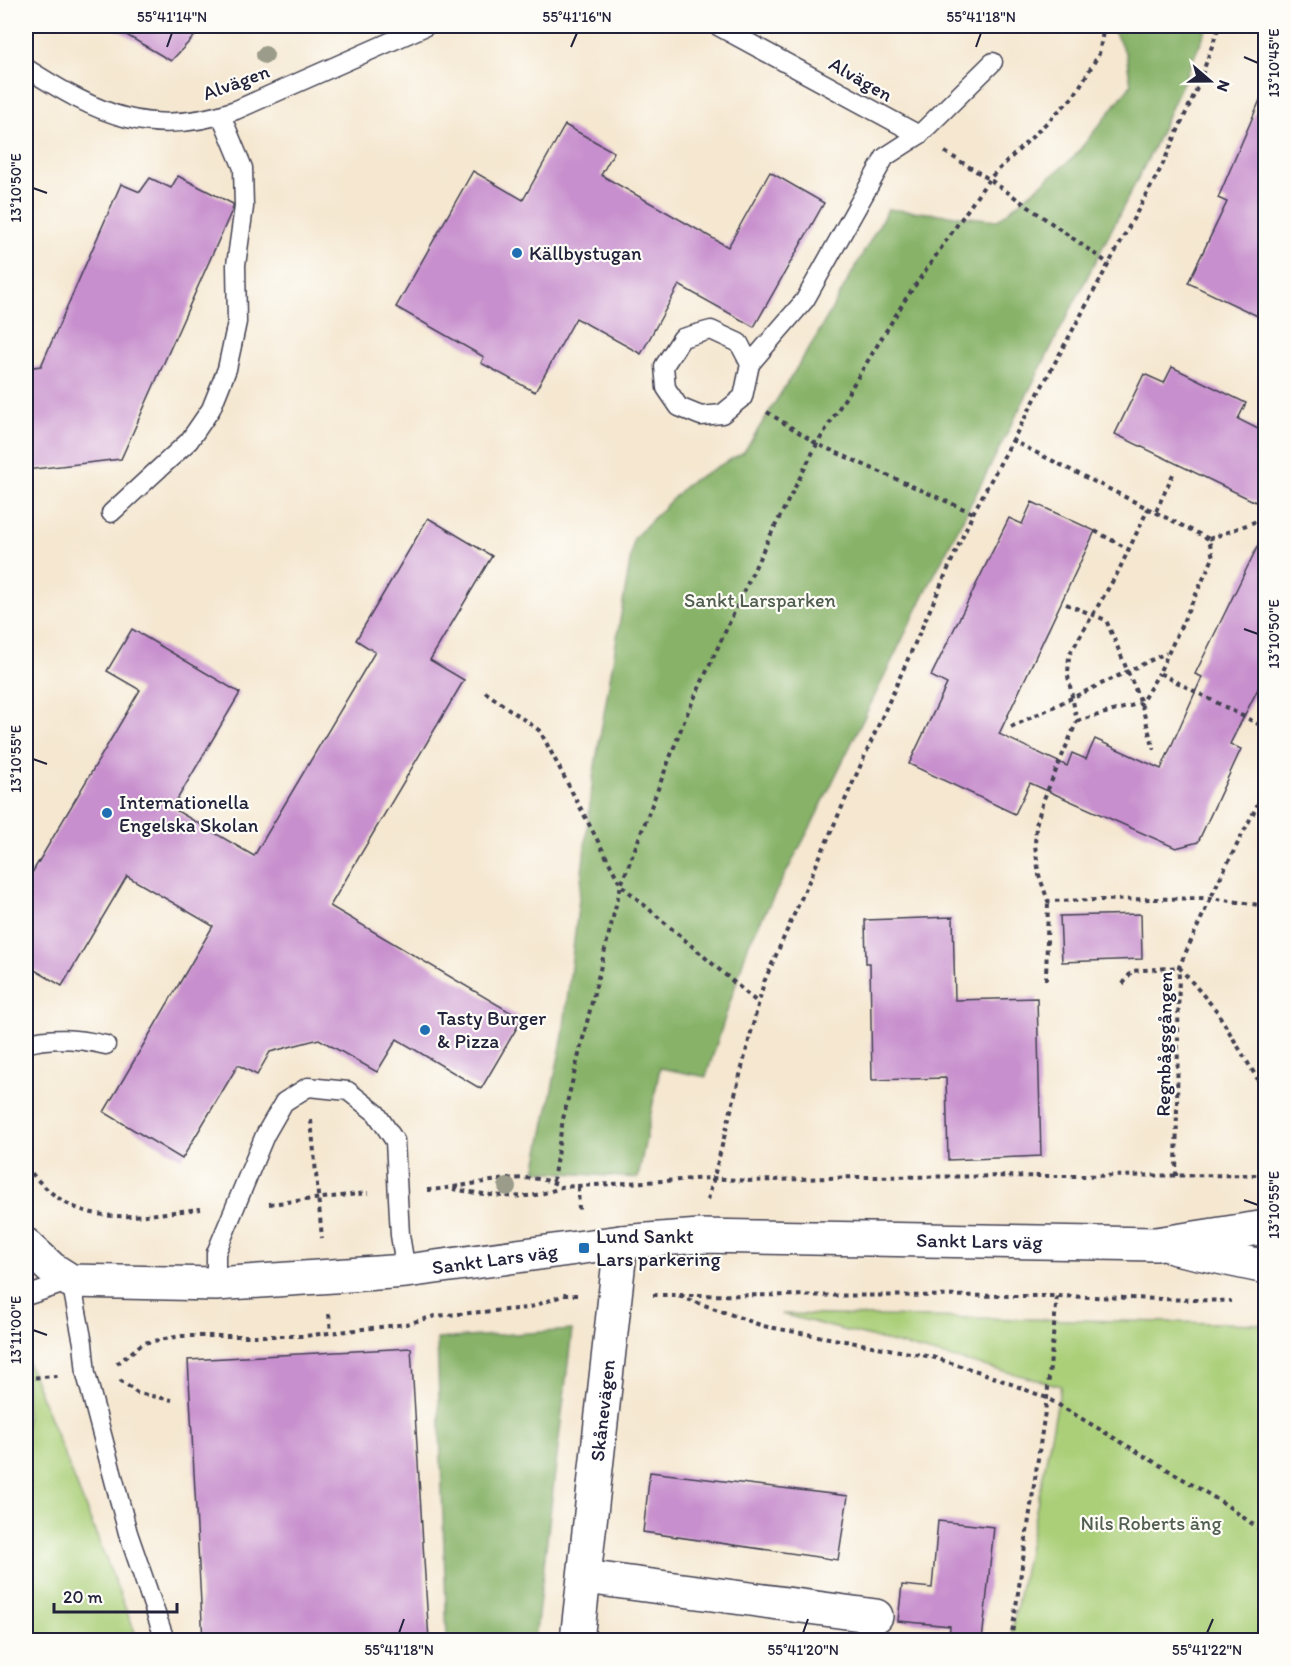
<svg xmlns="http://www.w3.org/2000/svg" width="1291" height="1666" viewBox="0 0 1291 1666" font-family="Itim,sans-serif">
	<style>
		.green { fill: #aacf78; stroke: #66785a; stroke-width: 1.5 }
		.forest { fill: #87b268; stroke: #546a52; stroke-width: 1.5 }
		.building { fill: #c78fcd }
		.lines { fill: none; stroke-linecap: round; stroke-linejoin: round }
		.lane-casing { stroke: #424051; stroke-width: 21 }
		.street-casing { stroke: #424051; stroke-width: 36 }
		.path { stroke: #424051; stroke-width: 4; stroke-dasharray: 4.5 4.5; stroke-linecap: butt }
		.lane { stroke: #fff; stroke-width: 18 }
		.street { stroke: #fff; stroke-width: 33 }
		.tree { fill: #9b9c8a }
		.ticks { fill: none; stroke: #22223b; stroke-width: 2 }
		.poi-dot { fill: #1f6fb2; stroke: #fdfcf7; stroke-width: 2 }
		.labels { text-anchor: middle; stroke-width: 4.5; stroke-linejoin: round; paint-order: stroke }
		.street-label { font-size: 20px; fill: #22223b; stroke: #fdfcf7 }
		.poi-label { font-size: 20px; fill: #22223b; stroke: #fdfcf7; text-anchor: start }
		.park-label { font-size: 20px; fill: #525f50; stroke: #fdfcf7 }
		.neatline { fill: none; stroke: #22223b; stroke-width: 2 }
		.ticks-label { font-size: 15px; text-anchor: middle; fill: #22223b }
	</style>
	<rect width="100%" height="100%" fill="#fdfcf7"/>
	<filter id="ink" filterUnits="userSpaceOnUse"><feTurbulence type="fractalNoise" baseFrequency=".0167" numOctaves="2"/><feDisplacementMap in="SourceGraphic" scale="12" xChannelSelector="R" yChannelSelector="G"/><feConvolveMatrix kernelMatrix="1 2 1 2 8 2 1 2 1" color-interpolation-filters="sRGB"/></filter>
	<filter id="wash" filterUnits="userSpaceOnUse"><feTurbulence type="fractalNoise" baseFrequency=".008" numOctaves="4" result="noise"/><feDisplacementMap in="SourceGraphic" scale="24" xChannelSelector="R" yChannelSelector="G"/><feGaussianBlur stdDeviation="1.35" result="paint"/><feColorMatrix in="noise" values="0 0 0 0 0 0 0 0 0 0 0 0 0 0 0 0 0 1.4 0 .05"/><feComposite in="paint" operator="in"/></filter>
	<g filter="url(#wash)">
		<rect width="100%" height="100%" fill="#f5e7d0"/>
		<g class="green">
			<path d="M781,1314L1265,1324V1640H1010L1061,1386Z"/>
			<path d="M26,1358L138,1640H26Z"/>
		</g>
		<g class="forest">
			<path d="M1111,26H1208L1153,149L925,593L812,824L749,943L706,1077L660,1068L638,1178L535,1171L563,1036L593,778L634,538L688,483L744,452L816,337L888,209L998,220L1074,157L1131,85L1126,54Z"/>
			<path d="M572,1330L535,1640H447L437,1339Z"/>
		</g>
		<g id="blocks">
			<g class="building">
				<path d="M111,26H204L171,61Z"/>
				<path d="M1266,86V320L1188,283L1227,202L1218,198Z"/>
				<path d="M565,125L614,152L601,175L728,247L770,172L824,203L754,327L679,285L641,354L576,318L535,392L481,363L484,357L396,307L473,171L523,200Z"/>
				<path d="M178,176L233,204V208L121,459L26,470V368L41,366L121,184L140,192L150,178L171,188Z"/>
				<path d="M1172,367L1246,403L1238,419L1266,433V507L1115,434L1144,374L1164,383Z"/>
				<path d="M1032,502L1095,531L999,734L1067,766L1072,753L1086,759L1095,739L1161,769L1202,677L1195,674L1266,529V673L1230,744L1241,749L1198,842L1176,848L1030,783L1015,814L909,764L947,684L931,676L1009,518L1022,524Z"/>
				<path d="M428,518L492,556L430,660L464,680L330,906L522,1019L481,1089L397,1039L377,1072L319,1039L270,1052L257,1075L238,1065L182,1159L104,1112L213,926L127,876L62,986L26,965V883L140,690L107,671L132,629L240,693L172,808L254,856L375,652L356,640Z"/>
				<path d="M1141,914L1142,959L1062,962L1060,916Z"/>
				<path d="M953,917L955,1000L1037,998L1041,1156L948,1160L946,1078L872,1080L870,963H866L865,920Z"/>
				<path d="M411,1348L429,1641H203L188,1360Z"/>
				<path d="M650,1472L848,1496L838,1560L643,1532Z"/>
				<path d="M938,1521L994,1527L982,1641H949L950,1626L898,1621L902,1585L932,1588Z"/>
			</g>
		</g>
	</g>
	<g filter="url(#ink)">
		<use href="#blocks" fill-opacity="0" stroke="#424051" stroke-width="1.5"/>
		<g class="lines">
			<defs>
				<g id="lane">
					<path d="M718,26L919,135"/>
					<path d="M26,68C98,114 150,140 236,110L426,26"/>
					<path d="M711,330L739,343L750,364L743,397L722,414L701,416L679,407L666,388L664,366L682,338Z"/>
					<path d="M750,364L805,300L885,157L919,135L993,62"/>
					<path d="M111,513L189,441L211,409L227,369L237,322L236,265L244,207L243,168L221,115"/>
					<path d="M26,1044C52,1036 79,1039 106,1045"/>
					<path d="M216,1284V1253L265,1135L284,1102L308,1087L348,1091L376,1113L395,1141L400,1235L406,1271"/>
					<path d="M26,1296L71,1281L83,1343L86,1374L128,1533L165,1640"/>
				</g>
				<g id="street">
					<path id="s1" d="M26,1245L52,1269L71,1281L216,1284L406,1271L621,1242L700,1236L1156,1244L1266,1227"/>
					<path d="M1175,1248L1266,1267"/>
					<path d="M585,1577L876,1616"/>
					<path id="s2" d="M577,1640L621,1242"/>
				</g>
			</defs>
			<use href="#lane" class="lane-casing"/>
			<use href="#street" class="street-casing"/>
			<g class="path">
				<path d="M945,152L989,179L1109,264"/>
				<path d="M767,412L817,444L973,513"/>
				<path d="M1011,440L1209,539L1213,558L1159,673L1266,728"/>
				<path d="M1149,507L1118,572L1069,655L1068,676L1077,721L1043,801L1036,825L1035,845L1039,875L1048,901L1210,898L1266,906"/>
				<path d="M1156,511L1174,472"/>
				<path d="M1095,531L1128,549"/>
				<path d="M1209,539L1257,521"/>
				<path d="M1066,604L1106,620L1141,703L1154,750"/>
				<path d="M485,692L540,731L621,885L758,1003"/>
				<path d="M1077,721L1141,703L1159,673"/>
				<path d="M1011,727L1166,653"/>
				<path d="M1046,980L1048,901"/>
				<path d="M1123,984L1132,971L1179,967L1216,1010L1266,1093"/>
				<path d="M311,1120L322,1238"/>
				<path d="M26,1166C77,1233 128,1216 201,1209"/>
				<path d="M1176,1176L1179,967L1219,880L1266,788"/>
				<path d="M553,1181L563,1119L621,885L686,716L765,546L817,444L905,300L989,179L1074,96L1099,54L1104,26"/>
				<path d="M578,1187L579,1210"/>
				<path d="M453,1189C488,1195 528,1203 561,1187L712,1178L748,1181L855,1177L1266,1175"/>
				<path d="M427,1190C462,1189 534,1166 561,1187"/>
				<path d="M708,1200L764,982L973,513L1161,168L1198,86L1219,26"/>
				<path d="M269,1204L368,1193"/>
				<path d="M653,1295L1057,1296L1231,1301"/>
				<path d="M679,1296L763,1326L932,1357L980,1372L1047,1398L1225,1504L1266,1534"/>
				<path d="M329,1314L331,1331"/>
				<path d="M117,1364L143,1343L181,1336H304L406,1324L435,1316L528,1308L565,1295H577"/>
				<path d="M26,1378L58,1376"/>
				<path d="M120,1380L137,1393L172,1400"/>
				<path d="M1011,1640L1047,1398L1057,1296"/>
			</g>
			<use href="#lane" class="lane"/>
			<use href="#street" class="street"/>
		</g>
		<g class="tree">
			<circle cx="265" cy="55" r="9"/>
			<circle cx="507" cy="1187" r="9"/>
		</g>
	</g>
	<path class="ticks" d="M167,47L172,33M571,47L577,33M976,47L981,33M1244,57L1258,63M33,188L47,193M1244,629L1258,634M33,759L47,764M1244,1200L1258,1205M33,1330L47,1335M399,1633L404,1619M803,1633L808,1619M1207,1633L1213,1619"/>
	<g class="poi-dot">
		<circle cx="517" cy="253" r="6"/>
		<circle cx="107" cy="813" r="6"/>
		<circle cx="425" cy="1030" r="6"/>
		<rect x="578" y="1242" width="12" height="12" rx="3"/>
	</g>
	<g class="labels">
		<g class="street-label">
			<text transform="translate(861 79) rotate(30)" y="7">Alvägen</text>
			<text transform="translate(236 82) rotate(-20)" y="7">Alvägen</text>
			<text transform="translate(1164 1044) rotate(-89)" y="7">Regnbågsgången</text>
			<text dy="7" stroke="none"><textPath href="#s1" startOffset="969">Sankt Lars väg</textPath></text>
			<text dy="7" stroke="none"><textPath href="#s1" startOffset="483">Sankt Lars väg</textPath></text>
			<text dy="7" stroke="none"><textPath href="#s2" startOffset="231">Skånevägen</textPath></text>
		</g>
		<g class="poi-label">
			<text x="529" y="260">Källbystugan</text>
			<text x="119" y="809">Internationella<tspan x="119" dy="23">Engelska Skolan</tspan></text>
			<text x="437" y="1025">Tasty Burger<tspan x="437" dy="23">&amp; Pizza</tspan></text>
			<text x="596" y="1243">Lund Sankt<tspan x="596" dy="23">Lars parkering</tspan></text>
		</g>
		<g class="park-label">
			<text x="760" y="607">Sankt Larsparken</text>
			<text x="1151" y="1530">Nils Roberts äng</text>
		</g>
	</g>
	<rect width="1291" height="1666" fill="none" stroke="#fdfcf7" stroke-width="66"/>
	<g transform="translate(1210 81) rotate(110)" stroke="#fdfcf7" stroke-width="4.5" paint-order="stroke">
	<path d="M0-4.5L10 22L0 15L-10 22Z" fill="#22223b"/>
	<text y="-9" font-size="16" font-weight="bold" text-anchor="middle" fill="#22223b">N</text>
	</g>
	<path d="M54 1603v9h123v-9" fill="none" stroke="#22223b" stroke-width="3"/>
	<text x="63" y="1603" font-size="18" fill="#22223b" stroke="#fdfcf7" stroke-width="4.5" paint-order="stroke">20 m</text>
	<rect x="33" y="33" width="1225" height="1600" class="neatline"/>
	<g class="ticks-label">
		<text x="172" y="22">55°41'14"N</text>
		<text x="577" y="22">55°41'16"N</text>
		<text x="981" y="22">55°41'18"N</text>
		<text transform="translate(1274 63) rotate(-90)" y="5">13°10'45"E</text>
		<text transform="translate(16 188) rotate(-90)" y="5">13°10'50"E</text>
		<text transform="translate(1274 634) rotate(-90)" y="5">13°10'50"E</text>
		<text transform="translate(16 759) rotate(-90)" y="5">13°10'55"E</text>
		<text transform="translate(1274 1205) rotate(-90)" y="5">13°10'55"E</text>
		<text transform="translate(16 1330) rotate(-90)" y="5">13°11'00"E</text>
		<text x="399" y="1655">55°41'18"N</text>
		<text x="803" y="1655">55°41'20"N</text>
		<text x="1207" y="1655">55°41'22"N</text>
	</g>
</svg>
